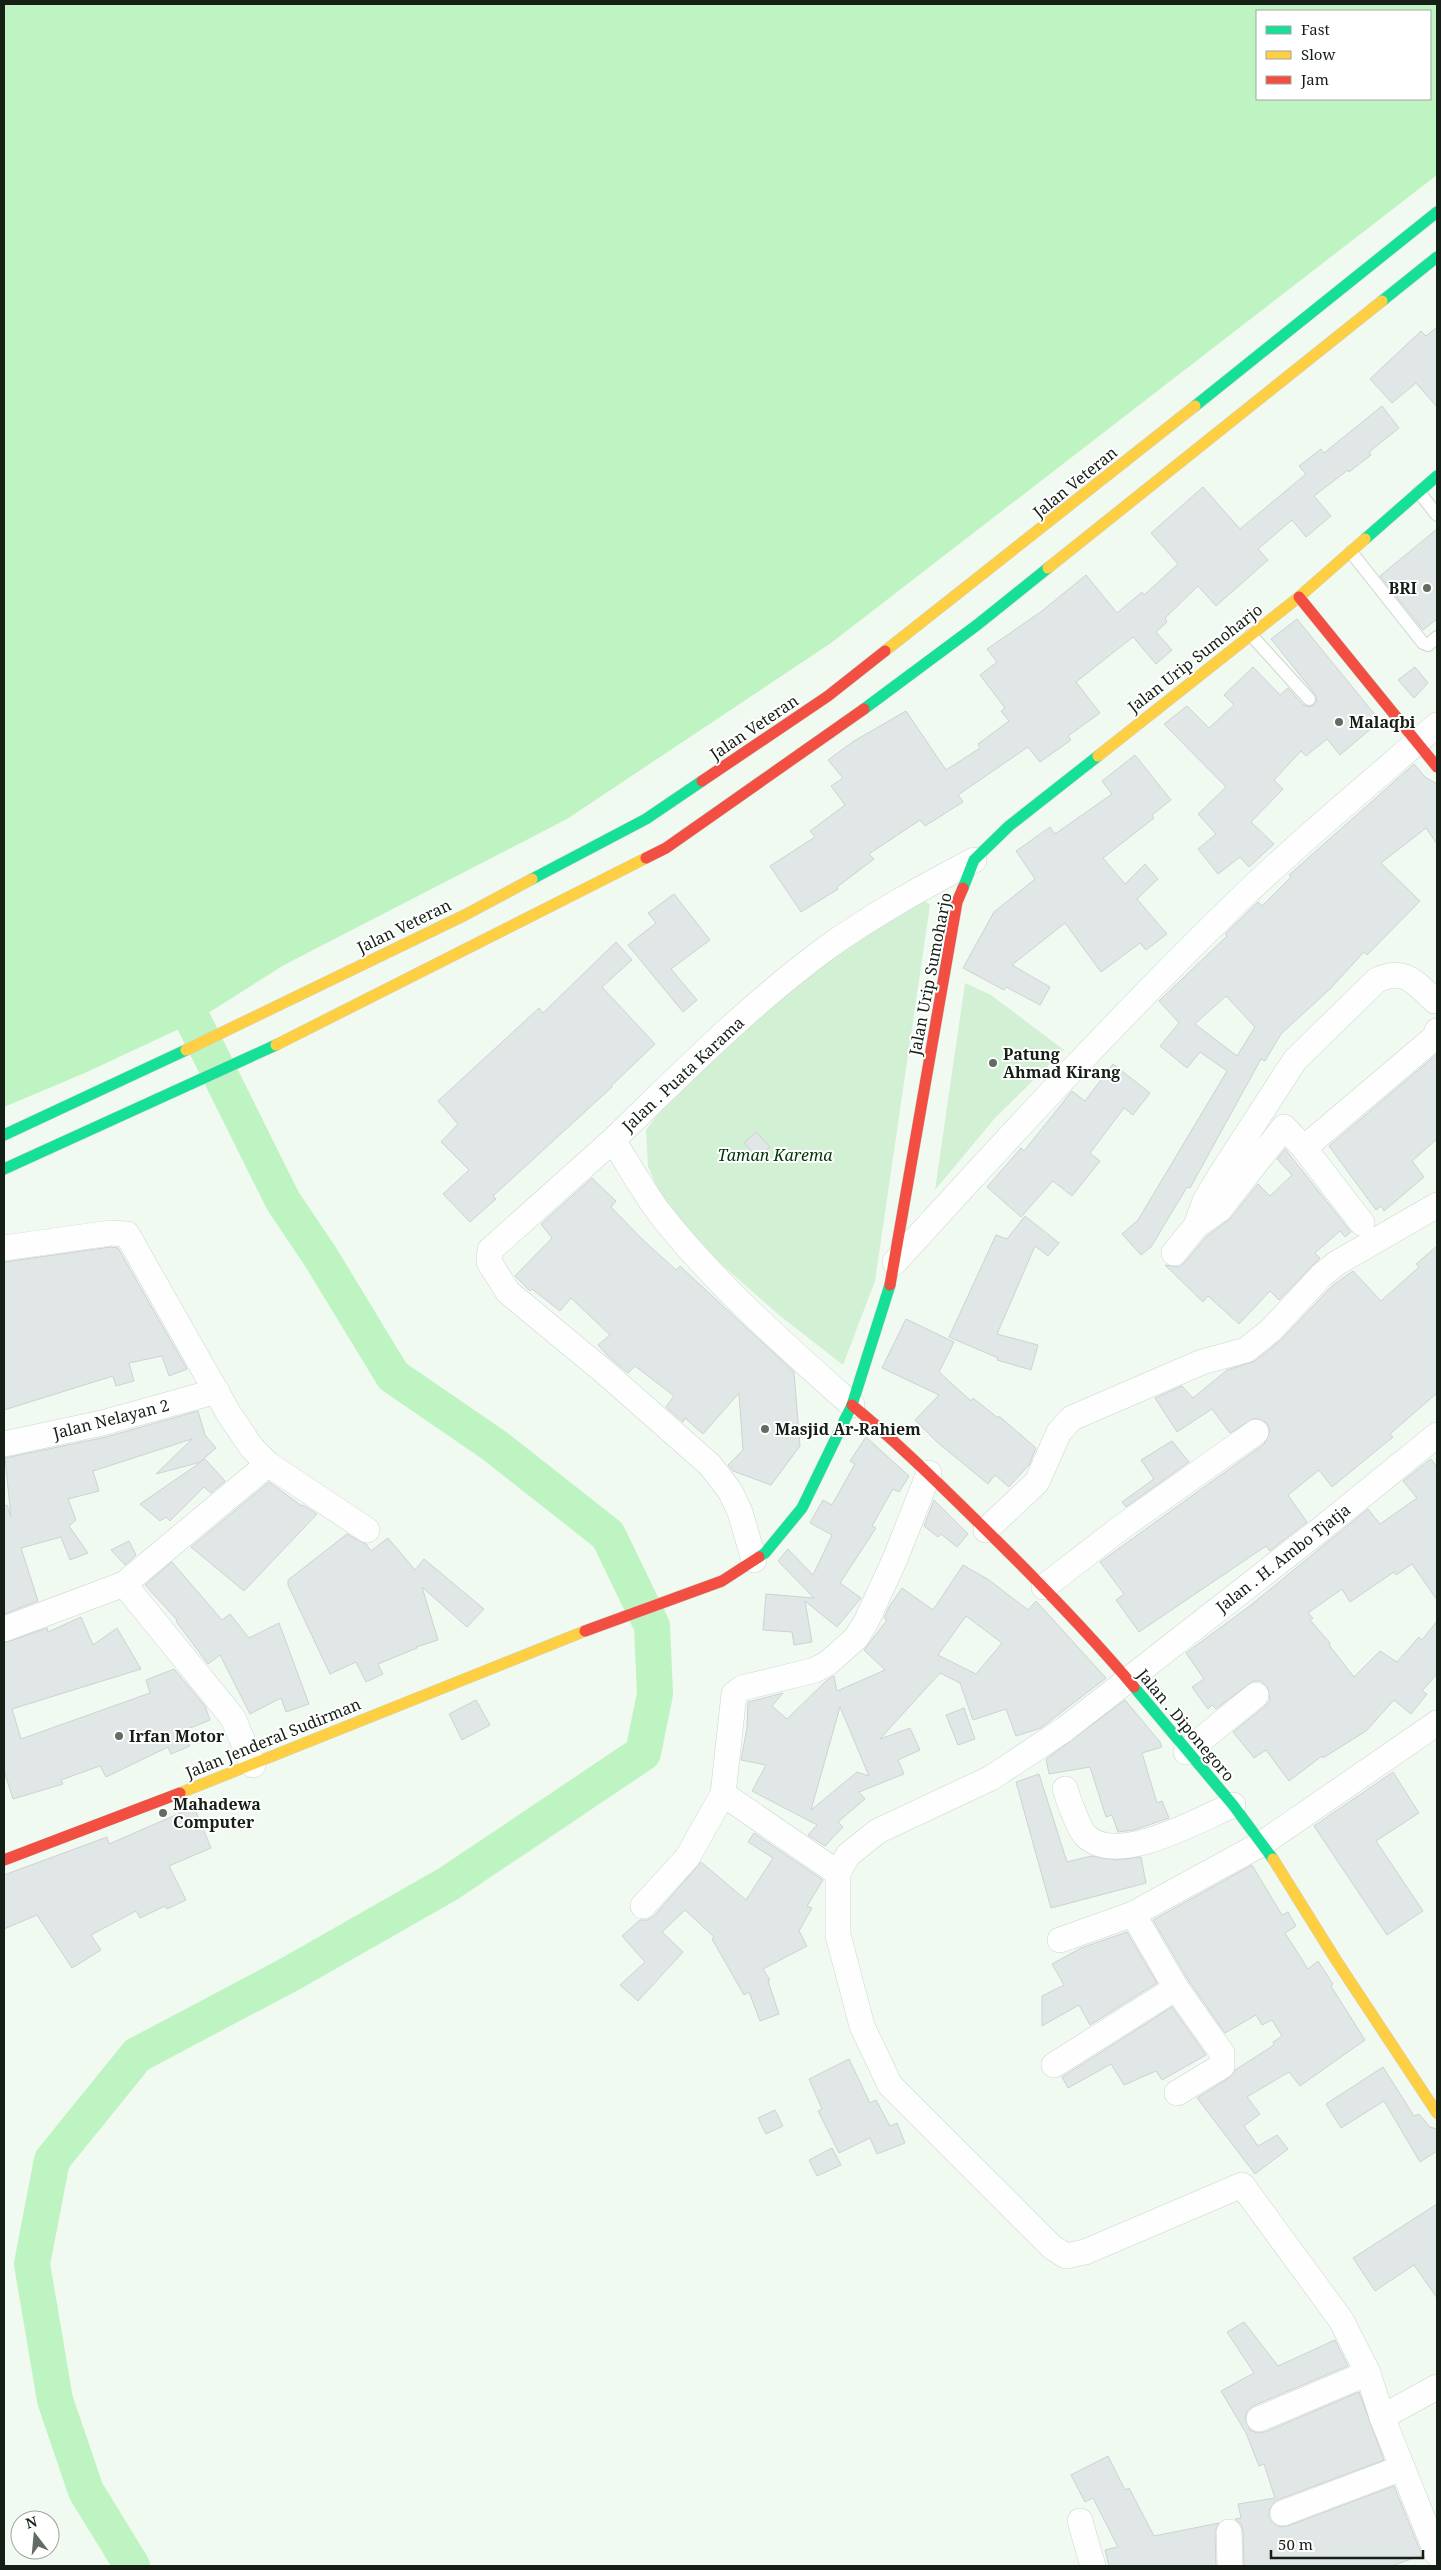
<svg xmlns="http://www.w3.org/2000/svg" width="1441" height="2570" viewBox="0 0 1441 2570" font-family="'Noto Serif',serif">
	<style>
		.green { fill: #d2f0d3 }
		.water { fill: #bef4c1; fill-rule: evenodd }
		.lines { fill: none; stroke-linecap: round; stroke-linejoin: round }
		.river { stroke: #bef4c1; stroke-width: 36 }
		.building { fill: #e1e6e7; stroke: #cdd2d4; fill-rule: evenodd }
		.lane-casing { stroke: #ccd6cd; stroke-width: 14 }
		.street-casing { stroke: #ccd6cd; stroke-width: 26 }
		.fast-casing { stroke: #ccd6cd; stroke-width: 12 }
		.slow-casing { stroke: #ccd6cd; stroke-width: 12 }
		.jam-casing { stroke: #ccd6cd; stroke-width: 12 }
		.lane { stroke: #fdfefd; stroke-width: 12 }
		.street { stroke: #fdfefd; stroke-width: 25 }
		.fast { stroke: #16e098; stroke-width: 11 }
		.slow { stroke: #ffcf43; stroke-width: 11 }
		.jam { stroke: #f24e42; stroke-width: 11 }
		.poi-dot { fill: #626c63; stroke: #fff; stroke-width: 2 }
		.labels { text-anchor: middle; stroke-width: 4; stroke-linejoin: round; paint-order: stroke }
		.street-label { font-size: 16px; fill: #151f16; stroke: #fff }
		.poi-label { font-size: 16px; font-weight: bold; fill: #151f16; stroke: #fff; text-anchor: start }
		.park-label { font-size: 16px; font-style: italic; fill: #003408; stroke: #fff }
	</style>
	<rect width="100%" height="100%" fill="#f1faf1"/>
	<g class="green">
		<path d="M920,896L930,905L875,1281L843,1365L779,1315L704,1249L665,1207L648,1166L646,1130L680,1084L775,997Z"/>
		<path d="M965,983L991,995L1064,1050L995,1118L935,1190Z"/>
	</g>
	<path class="water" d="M4,4H1437V175L831,643L567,819L284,965L194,1022L87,1072L4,1107ZM1257,11H1430V99H1257Z"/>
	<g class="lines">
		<path class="river" d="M132,2566L86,2491L55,2400L32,2264L52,2160L137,2055L290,1974L448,1884L643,1753L655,1694L652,1626L608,1535L495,1446L393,1376L320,1256L283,1201L194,1022"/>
	</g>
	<g class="building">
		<path d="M1437,327V407L1416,383L1392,403L1370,379L1421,331L1426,336Z"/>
		<path d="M1382,406L1399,428L1369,452L1371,455L1349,472L1348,470L1314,496L1331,516L1306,537L1292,520L1258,549L1268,560L1216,606L1198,586L1165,618L1167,622L1156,632L1172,650L1156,664L1133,637L1076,682L1100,713L1068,736L1071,740L1040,762L1028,747L958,795L963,802L925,826L920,820L869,854L874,859L837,887L838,889L801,912L770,866L815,837L810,831L845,805L831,786L843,778L828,760L854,741L906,711L946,770L980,748L978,744L1009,721L1001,711L1005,708L980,675L997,662L987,649L1042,611L1086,575L1117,613L1142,592L1144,595L1178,564L1151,533L1203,487L1240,529L1306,474L1299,466L1321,449L1324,453Z"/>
		<path d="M1437,529V619L1423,630L1380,576Z"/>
		<path d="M1297,619L1380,721L1340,755L1327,739L1306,756L1301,751L1274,780L1283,789L1251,822L1274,844L1249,867L1240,857L1218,874L1198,849L1216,834L1198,814L1226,787L1164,724L1187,706L1209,728L1234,705L1224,695L1253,667L1280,695L1288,688L1303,705L1310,707L1314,705L1317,701L1315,694L1271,639Z"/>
		<path d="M1415,667L1428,683L1414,698L1398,680Z"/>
		<path d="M1135,755L1171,800L1152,815L1154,818L1103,858L1125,884L1145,864L1158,879L1137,899L1167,934L1146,950L1140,943L1101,972L1065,923L1012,965L1050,987L1040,1005L1006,987L1004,990L963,968L994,912L1035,879L1016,851L1050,827L1055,834L1112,794L1102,781Z"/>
		<path d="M1414,764L1425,777L1437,784V844L1426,828L1381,863L1420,901L1367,955L1364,952L1330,989L1281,1034L1265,1061L1261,1059L1190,1188L1187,1187L1151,1247L1141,1255L1122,1234L1138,1220L1227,1071L1200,1052L1187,1068L1160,1046L1179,1023L1159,1001L1227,936L1225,934L1258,902L1262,906L1291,877L1289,875ZM1226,996L1255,1027L1237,1056L1195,1024Z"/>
		<path d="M674,894L710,940L671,969L697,1000L683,1012L628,945L656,923L648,913Z"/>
		<path d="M616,942L632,960L602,987L655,1044L611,1086L612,1087L493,1196L496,1199L470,1222L443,1194L469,1170L441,1142L458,1124L438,1101L539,1008L543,1013Z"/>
		<path d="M1437,1054V1139L1412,1161L1424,1177L1384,1211L1381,1206L1376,1210L1329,1146Z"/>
		<path d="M1113,1064L1150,1093L1133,1115L1124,1108L1090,1153L1100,1161L1072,1196L1053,1181L1021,1217L987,1187L1021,1148L1024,1151L1072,1091L1085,1101Z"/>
		<path d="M756,1132L770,1147L758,1158L744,1143Z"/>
		<path d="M1285,1149L1351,1232L1345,1237L1340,1231L1315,1253L1320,1258L1279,1300L1270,1291L1239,1324L1208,1296L1203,1302L1165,1265L1179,1267L1185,1262L1206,1237L1230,1219L1258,1184L1270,1196L1292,1175L1277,1159Z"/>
		<path d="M592,1178L616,1201L611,1207L642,1239L676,1270L680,1266L794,1372L800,1446L771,1485L733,1471L728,1465L743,1450L739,1393L703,1434L685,1418L683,1422L666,1407L674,1396L635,1366L628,1373L609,1357L598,1345L610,1335L571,1298L560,1311L532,1289L530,1291L515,1276L552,1238L541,1224Z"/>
		<path d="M1025,1216L1059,1243L1048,1256L1035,1246L997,1334L1038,1345L1031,1370L997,1360L998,1358L949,1337L996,1235L1007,1239Z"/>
		<path d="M1437,1246V1393L1390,1434L1393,1437L1332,1487L1319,1470L1288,1495L1307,1522L1270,1551L1266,1546L1139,1632L1116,1600L1124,1594L1100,1562L1264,1444L1270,1431L1267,1423L1255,1418L1230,1433L1212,1409L1177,1432L1155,1398L1182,1386L1193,1398L1227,1370L1255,1361L1281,1340L1332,1286L1353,1271L1381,1301L1419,1267L1416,1264Z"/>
		<path d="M111,1247L118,1248L187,1369L169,1376L162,1356L129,1363L134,1381L116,1386L113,1376L4,1410V1262Z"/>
		<path d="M906,1319L954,1342L939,1372L971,1401L973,1398L998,1418L999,1416L1036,1448L1029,1465L1009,1487L995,1475L988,1484L937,1442L915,1420L939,1395L882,1368Z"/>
		<path d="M198,1411L205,1435L216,1448L201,1461L205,1459L225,1481L211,1493L204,1487L170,1521L166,1517L160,1521L140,1504L201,1462L156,1474L192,1439L93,1471L99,1491L68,1499L76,1520L69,1526L88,1553L70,1560L61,1537L21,1548L38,1601L4,1614V1506L7,1505L11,1517L5,1458L106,1437Z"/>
		<path d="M866,1437L909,1476L899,1492L893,1489L872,1526L876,1528L840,1583L861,1598L837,1627L805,1601L812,1642L794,1645L792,1632L763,1630L766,1594L814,1598L778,1561L788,1549L813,1575L832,1535L810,1523L823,1500L832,1505L855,1464L850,1461Z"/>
		<path d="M1172,1441L1189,1462L1126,1507L1122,1502L1154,1479L1141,1460Z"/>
		<path d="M1431,1459L1437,1467V1600L1412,1564L1396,1575L1394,1572L1350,1602L1342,1589L1308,1613L1313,1618L1310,1620L1330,1643L1329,1645L1354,1677L1380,1651L1397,1662L1419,1637L1422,1640L1437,1621V1674L1422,1691L1427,1694L1411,1714L1394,1700L1366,1731L1323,1758L1322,1756L1289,1781L1266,1750L1254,1758L1233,1732L1265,1706L1270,1700L1267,1686L1261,1681H1253L1216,1709L1212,1705L1208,1709L1192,1687L1204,1679L1186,1653L1251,1605L1368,1509L1380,1524L1417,1498L1403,1481Z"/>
		<path d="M269,1482L302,1506L303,1505L317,1514L244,1591L191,1547Z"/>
		<path d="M934,1500L968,1534L957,1547L941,1534L938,1537L924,1526Z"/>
		<path d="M347,1534L366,1544L371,1551L388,1538L415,1570L424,1559L484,1609L467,1627L422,1587L438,1640L416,1647L417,1648L378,1664L383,1674L366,1682L356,1662L330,1674L288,1585V1580Z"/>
		<path d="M129,1541L136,1555L125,1565L111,1550Z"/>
		<path d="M172,1562L222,1620L230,1614L249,1638L279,1623L309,1704L286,1712L281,1698L250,1714L220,1655L208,1664L176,1621L177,1620L145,1585Z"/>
		<path d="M963,1565L989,1580L1028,1610L1036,1601L1106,1678L1041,1728L1016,1736L1006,1709L973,1720L960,1683L940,1673L880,1739L910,1728L920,1750L898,1760L904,1774L859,1792L865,1799L838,1822L843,1827L825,1846L808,1835L817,1825L752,1791L766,1765L741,1760L747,1728L748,1702L783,1693L772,1706L787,1719L826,1681L834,1676L837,1691L885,1670L864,1650L887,1620L884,1618L889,1607L902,1588L933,1610ZM966,1616L1002,1643L976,1674L938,1655ZM840,1707L869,1776L857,1772L811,1810Z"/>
		<path d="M81,1617L93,1645L117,1628L141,1669L12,1709L21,1739L150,1693L146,1680L174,1669L205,1706L210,1720L183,1731L190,1746L171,1754L168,1747L106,1777L100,1766L61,1780L63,1784L13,1799L4,1771V1643L47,1628L48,1632Z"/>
		<path d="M476,1700L490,1725L462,1740L449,1714Z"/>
		<path d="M1125,1700L1160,1742L1162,1747L1142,1753L1157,1803L1162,1801L1169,1818L1134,1830L1118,1832L1112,1815L1106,1817L1090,1767L1049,1774L1046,1759Z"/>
		<path d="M964,1708L975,1739L958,1745L946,1715Z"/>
		<path d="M1393,1772L1419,1813L1376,1841L1423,1911L1387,1935L1314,1826Z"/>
		<path d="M1039,1774L1067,1862L1091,1856L1115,1860L1141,1857L1146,1883L1051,1908L1016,1782Z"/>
		<path d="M194,1807L211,1848L169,1866L186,1900L167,1909L165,1906L140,1918L136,1911L91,1935L101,1950L72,1968L37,1915L4,1929V1875L107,1837L109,1844Z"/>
		<path d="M754,1833L823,1880L807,1906L812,1908L799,1931L807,1946L763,1969L770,1980L768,1981L779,2014L760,2021L749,1992L744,1995L712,1939L714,1937L685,1910L662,1932L683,1952L638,2001L620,1985L645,1962L622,1936L640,1920H647L654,1916L701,1862L746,1900L773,1858L748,1842Z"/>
		<path d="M1252,1865L1282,1915L1288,1912L1296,1926L1285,1933L1308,1969L1318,1961L1333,1984L1331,1986L1365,2040L1300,2086L1289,2072L1247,2097L1260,2114L1244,2126L1258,2146L1277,2135L1288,2149L1255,2174L1197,2098L1229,2078L1235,2070L1271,2047L1274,2044L1273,2042L1282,2036L1272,2020L1262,2025L1256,2015L1225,2033L1188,1980L1153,1920Z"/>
		<path d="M1127,1932L1157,1983L1090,2025L1079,2005L1042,2026V1996L1064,1985L1052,1964L1081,1948Z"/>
		<path d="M1172,2007L1206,2055L1162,2080L1156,2071L1124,2085L1111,2064L1068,2088L1062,2077Z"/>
		<path d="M849,2059L870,2103L876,2100L890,2126L897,2123L905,2143L877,2154L870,2138L839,2153L818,2111L822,2109L809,2079Z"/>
		<path d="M1383,2067L1414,2116L1419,2114L1430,2127L1437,2129V2151L1420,2162L1384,2101L1341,2128L1326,2104Z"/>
		<path d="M775,2110L783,2126L766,2134L758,2118Z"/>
		<path d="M832,2148L841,2165L817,2176L809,2160Z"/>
		<path d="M1437,2204V2298L1414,2265L1375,2291L1353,2258Z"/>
		<path d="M1244,2322L1278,2366L1335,2340L1348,2366L1253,2406L1247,2411L1245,2418L1250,2430L1257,2433L1265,2432L1359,2392L1384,2460L1277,2500L1269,2510V2518L1274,2524L1280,2527L1288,2526L1394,2486L1422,2555L1392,2566H1244L1243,2531L1241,2524L1235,2519L1241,2518L1238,2504L1275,2498L1264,2464L1259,2466L1246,2433L1221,2391L1254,2373L1227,2332Z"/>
		<path d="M1108,2456L1125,2490L1129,2488L1154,2536L1219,2523L1215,2532L1216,2566H1109L1105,2550L1118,2547L1093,2498L1085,2502L1071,2475Z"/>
	</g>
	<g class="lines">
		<defs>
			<g id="lane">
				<path d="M1419,492L1437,515"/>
				<path d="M1351,552L1423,643L1428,645L1437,637"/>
				<path d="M1251,635L1309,699"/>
			</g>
			<g id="street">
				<path d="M613,1140L490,1250L489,1262L508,1292L608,1375L710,1465L730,1491L740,1512L754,1560"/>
				<path d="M1304,1148L1435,1037L1437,1031"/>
				<path d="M1196,1226L1205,1201L1223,1171L1295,1060L1377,980C1406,967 1415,983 1435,1001L1437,999"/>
				<path d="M4,1248L110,1233L127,1234L229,1414L252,1448L268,1464L367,1530"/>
				<path d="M1174,1253L1196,1226L1219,1210L1284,1127L1304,1148L1362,1223"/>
				<path d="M895,1262C1006,1140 1118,1018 1236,903C1300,841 1369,784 1437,725"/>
				<path d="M852,1405C786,1346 712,1281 658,1211C642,1189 628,1164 613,1140C681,1074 748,1006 825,949C872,915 923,887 974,860"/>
				<path d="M4,1444L102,1423L217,1391"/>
				<path d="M986,1530L1037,1482L1059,1432L1072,1418L1202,1362L1246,1350L1271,1330L1322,1275L1337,1263L1437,1205"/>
				<path d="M124,1584L233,1718L253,1765"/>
				<path d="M1044,1587L1119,1529L1256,1432"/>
				<path d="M4,1629L124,1584L268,1464"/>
				<path d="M1186,1752L1256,1695"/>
				<path d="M1065,1789C1068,1798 1079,1829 1085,1835C1116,1868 1200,1819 1233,1805"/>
				<path d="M723,1794L838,1873L848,1855L878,1831L991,1778L1065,1729L1316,1533L1437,1435"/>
				<path d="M838,1873V1935L862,2026L890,2085L1052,2247L1066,2256L1085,2252L1242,2185L1341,2320L1368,2373"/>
				<path d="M643,1906L687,1858L723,1794L734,1694L742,1688L815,1670L828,1663L856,1638L866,1622L895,1559L929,1473"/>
				<path d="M1133,1914L1176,1988L1222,2053V2066L1177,2093"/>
				<path d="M1060,1940L1133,1914L1263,1843L1437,1723"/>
				<path d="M1054,2065L1176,1988"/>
				<path d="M1382,2417L1437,2387"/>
				<path d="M1259,2419L1368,2373L1382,2417L1437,2554"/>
				<path d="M1283,2513L1402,2468"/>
				<path d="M1080,2521L1093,2566"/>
				<path d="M1229,2532L1230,2566"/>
			</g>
			<g id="fast">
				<path d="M1382,301L1437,257"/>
				<path d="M1195,406L1437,212"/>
				<path d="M1365,539L1437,476"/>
				<path d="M864,709L977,625L1048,568"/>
				<path d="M532,879L646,819L702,781"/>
				<path d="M963,888L974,860L1009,826L1098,756"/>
				<path d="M4,1135L186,1050"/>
				<path d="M4,1169L276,1045"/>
				<path d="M759,1557L765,1553L802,1508L852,1405L890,1285"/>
				<path d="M1134,1687L1233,1805L1273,1859"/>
			</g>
			<g id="slow">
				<path d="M1048,568L1382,301"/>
				<path d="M885,651L1195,406"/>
				<path d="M1098,756L1299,597L1365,539"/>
				<path d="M276,1045L646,858"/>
				<path d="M186,1050L465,915L532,879"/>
				<path d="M180,1793L585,1631"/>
				<path d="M1273,1859L1336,1960L1437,2113"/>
			</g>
			<g id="jam">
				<path d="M1299,597L1437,767"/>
				<path d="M702,781L828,696L885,651"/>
				<path d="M646,858L666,848L864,709"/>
				<path d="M890,1285L957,902L963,888"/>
				<path d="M852,1405C898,1443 940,1485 983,1527C1036,1579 1087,1631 1134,1687"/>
				<path d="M585,1631L722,1581L759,1557"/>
				<path d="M4,1860L180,1793"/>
			</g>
		</defs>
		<use href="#lane" class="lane-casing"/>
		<use href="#street" class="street-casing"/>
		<use href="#fast" class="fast-casing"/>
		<use href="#slow" class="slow-casing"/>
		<use href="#jam" class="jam-casing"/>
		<use href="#lane" class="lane"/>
		<use href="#street" class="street"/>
		<use href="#fast" class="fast"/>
		<use href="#slow" class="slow"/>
		<use href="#jam" class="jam"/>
	</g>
	<g class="poi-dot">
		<circle cx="1427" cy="588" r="5"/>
		<circle cx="1339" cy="722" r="5"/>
		<circle cx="993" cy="1063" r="5"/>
		<circle cx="765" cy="1429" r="5"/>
		<circle cx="119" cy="1736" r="5"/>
		<circle cx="163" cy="1813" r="5"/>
	</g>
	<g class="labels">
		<g class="street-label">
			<text transform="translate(1075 482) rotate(-39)" y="6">Jalan Veteran</text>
			<text transform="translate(1195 658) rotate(-38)" y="6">Jalan Urip Sumoharjo</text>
			<text transform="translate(754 727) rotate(-34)" y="6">Jalan Veteran</text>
			<text transform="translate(404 926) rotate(-26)" y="6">Jalan Veteran</text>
			<text transform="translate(930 974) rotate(-79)" y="6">Jalan Urip Sumoharjo</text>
			<text transform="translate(683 1074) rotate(-43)" y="6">Jalan . Puata Karama</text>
			<text transform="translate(111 1419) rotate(-14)" y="6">Jalan Nelayan 2</text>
			<text transform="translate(1283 1558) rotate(-38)" y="6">Jalan . H. Ambo Tjatja</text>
			<text transform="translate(1186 1725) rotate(50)" y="6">Jalan . Diponegoro</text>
			<text transform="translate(273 1738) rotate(-22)" y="6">Jalan Jenderal Sudirman</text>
		</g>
		<g class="poi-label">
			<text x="1417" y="594" text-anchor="end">BRI</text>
			<text x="1349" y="728">Malaqbi</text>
			<text x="1003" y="1060">Patung<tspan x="1003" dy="18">Ahmad Kirang</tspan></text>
			<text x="775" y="1435">Masjid Ar-Rahiem</text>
			<text x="129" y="1742">Irfan Motor</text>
			<text x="173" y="1810">Mahadewa<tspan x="173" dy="18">Computer</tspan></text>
		</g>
		<g class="park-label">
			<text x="775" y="1161">Taman Karema</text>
		</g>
	</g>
	<rect width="1441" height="2570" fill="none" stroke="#151f16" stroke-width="10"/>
	<rect x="1256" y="10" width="175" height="90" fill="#ffffff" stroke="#a1a5a2"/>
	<rect x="1266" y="26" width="25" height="8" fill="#16e098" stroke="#a1a5a2"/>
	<text x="1301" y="35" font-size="15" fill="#151f16">Fast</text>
	<rect x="1266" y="51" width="25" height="8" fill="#ffcf43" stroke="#a1a5a2"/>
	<text x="1301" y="60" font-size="15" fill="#151f16">Slow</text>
	<rect x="1266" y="76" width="25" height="8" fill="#f24e42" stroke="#a1a5a2"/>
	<text x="1301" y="85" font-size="15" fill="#151f16">Jam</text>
	<g transform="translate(35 2535) rotate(344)"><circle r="24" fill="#ffffff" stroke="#a1a5a2"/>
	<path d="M0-4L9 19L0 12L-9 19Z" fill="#626c63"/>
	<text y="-8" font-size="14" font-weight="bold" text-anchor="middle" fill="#151f16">N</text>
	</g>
	<path d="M1271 2550v8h152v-8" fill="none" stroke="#151f16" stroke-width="2.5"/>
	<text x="1278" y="2550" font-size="15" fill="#151f16" stroke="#ffffff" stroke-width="4" paint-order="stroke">50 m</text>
</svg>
